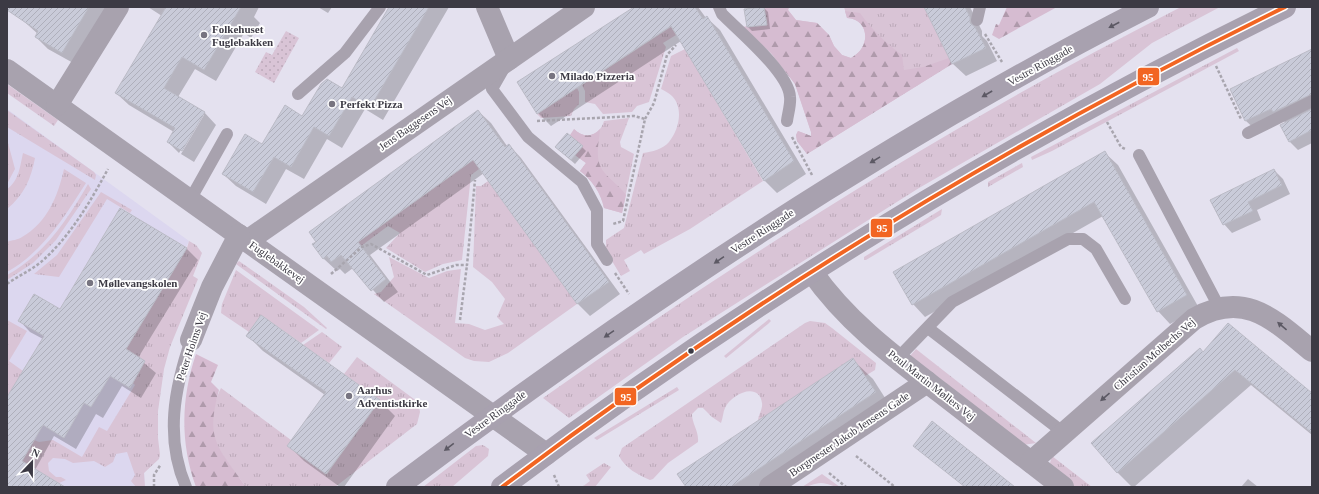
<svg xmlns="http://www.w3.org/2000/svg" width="1319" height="494" viewBox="0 0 1319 494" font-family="'Times New Roman',serif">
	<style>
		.built { fill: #dcd7ef }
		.grass { fill: url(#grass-tufts) }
		.forest { fill: url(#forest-firs) }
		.park { fill: url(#park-dots) }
		.shadow { fill: #0003 }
		.building { fill: url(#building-hatch); stroke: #bbbbc6 }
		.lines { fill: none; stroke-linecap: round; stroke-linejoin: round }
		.path { stroke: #a8a5ae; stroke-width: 2.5; stroke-dasharray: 3 2; stroke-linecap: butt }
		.service { stroke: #a8a2ae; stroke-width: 12 }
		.minor { stroke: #a8a2ae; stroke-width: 22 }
		.secondary { stroke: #a8a1af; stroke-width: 22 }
		.bus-1-casing { stroke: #fff; stroke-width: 7 }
		.bus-1 { stroke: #f26522; stroke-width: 4 }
		.oneway { fill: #5c5964 }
		.poi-dot { fill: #777480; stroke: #fff; stroke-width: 1.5 }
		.bus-dot { fill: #3c3a44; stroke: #fff; stroke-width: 1.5 }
		.labels { text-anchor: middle; stroke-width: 3.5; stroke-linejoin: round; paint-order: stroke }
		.poi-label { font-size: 11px; font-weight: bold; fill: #3c3a44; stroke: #fff; text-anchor: start }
		.street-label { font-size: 11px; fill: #3c3a44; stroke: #fff }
		.line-badge { stroke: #fff; stroke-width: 1.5 }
		.badge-label { font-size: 11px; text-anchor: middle; font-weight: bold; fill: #fff }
	</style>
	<defs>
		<pattern id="grass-tufts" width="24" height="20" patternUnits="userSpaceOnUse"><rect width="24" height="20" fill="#d9c4d6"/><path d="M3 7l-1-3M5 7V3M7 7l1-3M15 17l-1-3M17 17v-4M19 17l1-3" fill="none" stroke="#bba9b9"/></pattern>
		<pattern id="forest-firs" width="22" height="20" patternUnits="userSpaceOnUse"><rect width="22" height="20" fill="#d6bcd1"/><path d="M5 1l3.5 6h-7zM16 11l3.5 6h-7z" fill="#af9aab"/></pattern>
		<pattern id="park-dots" width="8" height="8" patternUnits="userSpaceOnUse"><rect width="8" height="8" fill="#d9c4d6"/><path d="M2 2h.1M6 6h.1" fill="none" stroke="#bba9b9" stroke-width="1.8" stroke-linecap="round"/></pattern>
		<pattern id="building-hatch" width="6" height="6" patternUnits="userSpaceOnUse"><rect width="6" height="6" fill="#c9cbd9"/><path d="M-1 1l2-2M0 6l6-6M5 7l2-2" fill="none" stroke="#aeafbb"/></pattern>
	</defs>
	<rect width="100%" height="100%" fill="#e4e1ef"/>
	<path class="built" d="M7,109L189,241L154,315L144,471L145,487H7Z"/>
	<g class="grass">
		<path d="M764,7H789L788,10L796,20L817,23L829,35L834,46L842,55L851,58C872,47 869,19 847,18L844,7H924L952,64L807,154L797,141L796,135L798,131L811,136V132L795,84L771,53L743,27L766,24Z"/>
		<path d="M1181,7H1220L1152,43L1100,84L919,188L683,337L569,418L543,398C747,253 958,120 1181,7Z"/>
		<path d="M671,27L676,35L663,43L666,47L649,102L637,106L632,112L603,114L595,104L585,102V91L582,85Z"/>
		<path d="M1237,48L1239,51L1052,151L1032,160L1031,157Z"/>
		<path d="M685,49L763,181L690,229L644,254L641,250L624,260L630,271L621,276L606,251V240L624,228L643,153C652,152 663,149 669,142C679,130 684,108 672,96C669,93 665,91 661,89L671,56Z"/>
		<path d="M7,84L58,120L54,126L7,93Z"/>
		<path d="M577,88L579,92V104L574,109L571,116L541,118L537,114Z"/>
		<path d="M7,110L94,172L96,175L95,180L7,127Z"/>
		<path d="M629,118L620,142L621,147L634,154L622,213L604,208C601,193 592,180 580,171L586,163L575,155L574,129C585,140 600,136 604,121Z"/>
		<path d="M7,139L15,169L7,184Z"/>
		<path d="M23,153L35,158C31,179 24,195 7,209V189C19,181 20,166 23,153Z"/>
		<path d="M474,159L479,169L471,175L462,260L443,264L425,272L386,248L400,233L388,226L357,249L354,245Z"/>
		<path d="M1022,163L1023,167L988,187V182Z"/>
		<path d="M64,169L86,183C65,216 43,252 7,272V242C12,240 18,240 22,237C47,223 58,196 64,169Z"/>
		<path d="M488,181L577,304L508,353L489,362L474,361L465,358L374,294L381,292L394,277L389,257L429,278L447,271L461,269L455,323L469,324L485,330L504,324L497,317L505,299L492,282L473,267L476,186H481Z"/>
		<path d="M88,184L91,189L56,240L33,263L7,280V275C44,255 68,219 88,184Z"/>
		<path d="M101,192L132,210L130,213L107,199L59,277L34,274L57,255Z"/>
		<path d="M942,209L941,215L866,260H864V257Z"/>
		<path d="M189,241L196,245L202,253L193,276L198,279L170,347L164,369L158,411V438L160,455L159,459L144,473L145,487H136L131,481L135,475L127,452L116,454L113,462L105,467L94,461L73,463L65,459L53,458L48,463L49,471L56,477H61L66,480L59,483L22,461L34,440L39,442L53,440L82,457L99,427L107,431L135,385L133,383L145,361L126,349L187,248Z"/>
		<path d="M239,261L304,307L327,328L326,329L236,264Z"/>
		<path d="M236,270L319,330L301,343L261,315L249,332L221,313L222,304Z"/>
		<path d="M769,319L771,321L768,324L726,358L724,356Z"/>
		<path d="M7,320L27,331L9,361L23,371L7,397Z"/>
		<path d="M810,321L825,323L832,328L876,363L875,370L865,376L853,358L758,421C758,415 763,409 762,403C759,381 731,394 725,408C723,412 723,418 721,423L712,417L703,408H698L692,414C692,424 699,431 698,442L668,463L653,479L650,480C638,475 625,468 619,456L622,448L805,323Z"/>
		<path d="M322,332L342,347L329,363L303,345Z"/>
		<path d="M916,349L1036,443L1023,445L910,356Z"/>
		<path d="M357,357L418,402L420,412L417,424L335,487H246C236,473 223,458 216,443C209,428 213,403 221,388L291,440L287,446L327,474L380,400L344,374Z"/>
		<path d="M677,387L679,390L597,440L594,438Z"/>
		<path d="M483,445L489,449L488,456L452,487H423L476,446Z"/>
		<path d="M1052,456L1092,487H1074L1053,469L1050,463Z"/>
		<path d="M604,463L611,467L595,487H582L590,481L586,475Z"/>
		<path d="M822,474L840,487C833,487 828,483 821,483C814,483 809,487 802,487Z"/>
	</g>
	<g class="forest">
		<path d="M764,7H789L788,10L796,20L817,23L829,35L834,46L842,55L851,58C872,47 869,19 847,18L845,11L860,13C872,30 886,43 902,55L904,70L923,67L949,58L952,64L807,154L797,141L796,135L798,131L811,136V132L795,84L771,53L743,27L766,24Z"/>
		<path d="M1007,7H1057L999,39L992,35L996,24L999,25Z"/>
		<path d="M574,129C582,137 592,138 600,129C599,143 594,160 604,172C611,181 619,185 626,195L622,213L604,208C601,193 592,180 580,171L586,163L575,155L570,135Z"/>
		<path d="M196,354L218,365L211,382L219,390C205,441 218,446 246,487H196C180,443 181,398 196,354Z"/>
	</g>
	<path class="park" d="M286,31L299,38L274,83L255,72L266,52L272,55Z"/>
	<g class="shadow">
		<path d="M25,7H109L75,64L48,49L36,37L38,34L19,17Z"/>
		<path d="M148,7H259L254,17L260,23L251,38L244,33L216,81L195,69L178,97L204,112L216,125L194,162L181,154L204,115H202L179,153L168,142L174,132L129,105L116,93L162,16Z"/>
		<path d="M318,7H332L328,13Z"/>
		<path d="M390,7H449L383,120L365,109L342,148L327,139L304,179L286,169L266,204L236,186L223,174L342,89Z"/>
		<path d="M636,7H698L706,18H707L720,30L806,174L777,193L764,180L681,41L551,126L538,113L518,83Z"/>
		<path d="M925,7H970L982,31V36L987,41L997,61L966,76L953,64Z"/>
		<path d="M764,8L768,12L770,29L752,31L748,27Z"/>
		<path d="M1312,50V143L1298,150L1290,142L1286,124L1284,121L1259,133L1246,121L1231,90Z"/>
		<path d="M478,111L491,123L507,146L509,145L521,158L620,294L590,316L578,304L484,173L370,255L398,292L384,302L353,268L345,274L340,269L337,271L324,259L314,244Z"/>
		<path d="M556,147H582L586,151L575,164Z"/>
		<path d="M1105,153L1118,165L1199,308L1170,324L1158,311L1103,216L925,317L913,304Z"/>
		<path d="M1274,170L1283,179L1290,194L1257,210L1261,220L1232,233L1224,224Z"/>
		<path d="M186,248L198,260L138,358L156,373L141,398L122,386L103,418L96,414L76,449L54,436L35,470L63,487H7V399L43,339L30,332L19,320L60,311Z"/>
		<path d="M248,336L379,400L395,416L344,487H340L304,461L289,446L325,395L263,351Z"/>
		<path d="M1204,353L1312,394V435L1251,385L1134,487H1132L1117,472Z"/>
		<path d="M853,360L873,379L894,412L780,487H687Z"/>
		<path d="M1248,479L1258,487H1241Z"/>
	</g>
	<g class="building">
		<path d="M7,7H89L62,53L35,37L38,31L7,10Z"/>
		<path d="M166,7H241L204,70L182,57L164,88L205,112L182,151L167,142L175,128L115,93Z"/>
		<path d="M389,7H429L370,108L352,97L329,136L314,127L291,167L274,157L253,192L222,174L245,134L262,144L285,105L302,116L321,84L327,79L342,88Z"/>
		<path d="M634,7H695L703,19L707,16L794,161L764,181L671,26L537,114L517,82Z"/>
		<path d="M764,7L767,25L747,27L744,9Z"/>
		<path d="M924,7H965L970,17V23L975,27L986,48L952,64Z"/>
		<path d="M1312,49V94L1273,112L1271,109L1245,121L1230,89Z"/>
		<path d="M1312,109V130L1289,142L1280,125Z"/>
		<path d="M478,110L505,147L509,144L609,282L577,304L473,160L358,242L386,279L371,291L341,255L331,262L327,256L323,259L312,244L316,242L309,232Z"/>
		<path d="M567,133L583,146L571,160L555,147Z"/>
		<path d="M1105,151L1187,295L1157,312L1094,202L912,305L893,272Z"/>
		<path d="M1274,169L1282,185L1248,202L1253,211L1223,225L1210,200Z"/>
		<path d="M120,208L187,248L126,349L145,361L130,388L110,376L91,407L84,403L64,438L43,425L22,461L65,487H7V397L44,336L18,321L34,294L60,309Z"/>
		<path d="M261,315L380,400L326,474L287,446L326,392L246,336Z"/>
		<path d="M1228,323L1312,393V433L1235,370L1117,473L1091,443L1200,348L1203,352Z"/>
		<path d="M853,358L876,392L731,487H686L677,474Z"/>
		<path d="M932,421L1015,487H965L913,446Z"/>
	</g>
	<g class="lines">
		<g class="path">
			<path d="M985,34L1002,62"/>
			<path d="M1216,66L1241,119"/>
			<path d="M645,119L654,103L667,55L676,45"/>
			<path d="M537,121L634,116L645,119L623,221L613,224"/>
			<path d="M1107,122L1121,147L1125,149"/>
			<path d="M792,137L812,175"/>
			<path d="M615,273L629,294"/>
			<path d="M331,274L362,247L371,244L427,275L456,265H467L475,180"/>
			<path d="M7,284C18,276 30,271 41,262C70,237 90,202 108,169"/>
			<path d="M460,320L467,265"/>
			<path d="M856,456L895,487"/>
			<path d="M829,473L846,487"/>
			<path d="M554,475L559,487"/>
			<path d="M154,487V475L161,464"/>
		</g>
		<g class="service">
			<path d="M719,7L722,14C739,31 789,73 790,97C791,104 788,113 787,121"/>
			<path d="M977,20L980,7"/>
			<path d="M504,68L492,89L528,137L582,182L597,210V244L607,260"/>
			<path d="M298,94L345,53L380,7"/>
			<path d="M1248,133L1312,101"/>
			<path d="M1139,155L1219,307"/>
			<path d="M190,200L227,134"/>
			<path d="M928,328L1064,433"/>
			<path d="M897,359L952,302L1068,239H1083L1096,249L1125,299"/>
			<path d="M186,487C165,438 174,389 191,340"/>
		</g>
		<g class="minor">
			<path d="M487,7L509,59"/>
			<path d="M7,70L546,454"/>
			<path d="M57,105L118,7"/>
			<path d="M247,241L584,7"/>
			<path d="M812,272C846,321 893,356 940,392C981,424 1022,455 1063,487"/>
			<path d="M191,340L212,287L239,235"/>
			<path d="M1031,462L1194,319C1244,289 1274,320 1312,351"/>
			<path d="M770,487L927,382"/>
		</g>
		<g class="secondary">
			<path d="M397,487C634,309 883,142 1148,7"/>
			<path d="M502,487C746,302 1009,142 1285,7"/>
		</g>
		<defs>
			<path id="bus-1" d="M502,487C746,302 1009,142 1285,7"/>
		</defs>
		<use href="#bus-1" class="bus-1-casing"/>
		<use href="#bus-1" class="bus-1"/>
	</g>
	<defs><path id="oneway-solid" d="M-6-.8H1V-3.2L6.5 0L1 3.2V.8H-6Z"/></defs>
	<g class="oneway">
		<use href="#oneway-solid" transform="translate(1114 25) rotate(152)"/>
		<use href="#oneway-solid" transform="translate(987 94) rotate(150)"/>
		<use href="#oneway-solid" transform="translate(875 160) rotate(149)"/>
		<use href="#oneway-solid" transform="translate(719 260) rotate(146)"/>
		<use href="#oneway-solid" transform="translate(1282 326) rotate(-140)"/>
		<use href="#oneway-solid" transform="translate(609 334) rotate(146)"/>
		<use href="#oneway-solid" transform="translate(1105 397) rotate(139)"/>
		<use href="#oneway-solid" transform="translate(449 447) rotate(143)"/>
	</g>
	<g class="poi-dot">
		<circle cx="204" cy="35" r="4"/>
		<circle cx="552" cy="76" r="4"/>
		<circle cx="332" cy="104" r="4"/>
		<circle cx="90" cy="283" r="4"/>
		<circle cx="349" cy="396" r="4"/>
	</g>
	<circle class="bus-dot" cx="691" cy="351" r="3.5"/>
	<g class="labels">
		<g class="poi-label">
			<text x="212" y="33">Folkehuset<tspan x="212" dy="13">Fuglebakken</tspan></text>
			<text x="560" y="80">Milado Pizzeria</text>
			<text x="340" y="108">Perfekt Pizza</text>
			<text x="98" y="287">Møllevangskolen</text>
			<text x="357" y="394">Aarhus<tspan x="357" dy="13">Adventistkirke</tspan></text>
		</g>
		<g class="street-label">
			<text transform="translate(1040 65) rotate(-29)" y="4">Vestre Ringgade</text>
			<text transform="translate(415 123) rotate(-35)" y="4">Jens Baggesens Vej</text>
			<text transform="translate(762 231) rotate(-33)" y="4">Vestre Ringgade</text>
			<text transform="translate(277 262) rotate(35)" y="4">Fuglebakkevej</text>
			<text transform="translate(191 346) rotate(-71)" y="4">Peter Holms Vej</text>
			<text transform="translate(1154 354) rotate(-41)" y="4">Christian Molbechs Vej</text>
			<text transform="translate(932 385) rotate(38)" y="4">Poul Martin Møllers Vej</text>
			<text transform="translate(495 414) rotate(-36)" y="4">Vestre Ringgade</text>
			<text transform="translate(849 434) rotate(-34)" y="4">Borgmester Jakob Jensens Gade</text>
		</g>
	</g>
	<g class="line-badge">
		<rect x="1137" y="67" width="23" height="19" rx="4" fill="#f26522"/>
		<rect x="870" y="218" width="23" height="20" rx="4" fill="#f26522"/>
		<rect x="614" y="387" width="23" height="19" rx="4" fill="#f26522"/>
	</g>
	<g class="badge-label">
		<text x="1148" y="81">95</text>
		<text x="882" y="232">95</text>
		<text x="626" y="401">95</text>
	</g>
	<rect width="1319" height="494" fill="none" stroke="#3c3a44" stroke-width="16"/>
	<g transform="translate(32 462) rotate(22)" stroke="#ffffff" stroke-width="3" paint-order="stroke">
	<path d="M0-3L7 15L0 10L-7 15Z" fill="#3c3a44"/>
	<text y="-6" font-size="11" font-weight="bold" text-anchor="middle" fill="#3c3a44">N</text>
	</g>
</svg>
